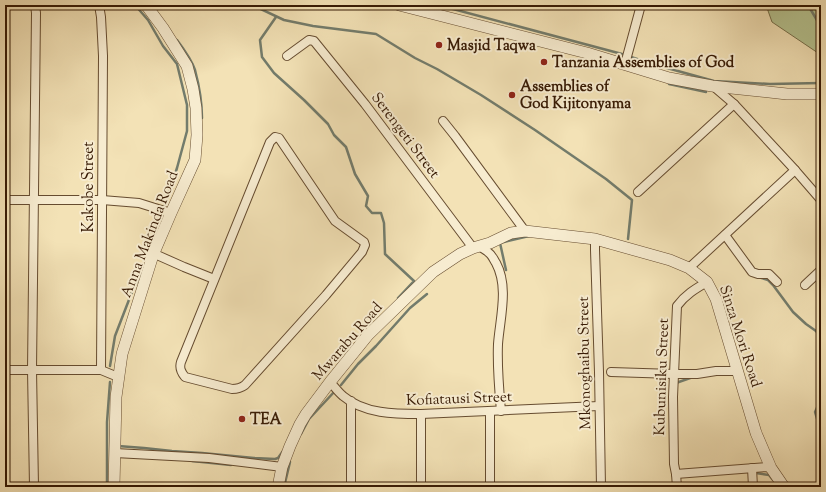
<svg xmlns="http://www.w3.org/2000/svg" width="826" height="492" viewBox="0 0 826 492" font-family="'Sorts Mill Goudy',serif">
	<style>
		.green { fill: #b6c491; stroke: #766f4a }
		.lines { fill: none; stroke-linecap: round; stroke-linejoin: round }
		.stream { stroke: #737c6c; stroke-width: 2.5 }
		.minor-casing { stroke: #664c30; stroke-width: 10 }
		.tertiary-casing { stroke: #664c30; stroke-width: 12 }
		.minor { stroke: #f7ecd0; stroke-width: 8 }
		.tertiary { stroke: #f7ecd0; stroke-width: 11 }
		.poi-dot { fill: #8f2418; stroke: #f7ecd0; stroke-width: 1.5 }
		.labels { text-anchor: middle; stroke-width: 4; stroke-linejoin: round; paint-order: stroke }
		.poi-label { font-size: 15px; font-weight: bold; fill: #371a04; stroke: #f7ecd0; text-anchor: start }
		.street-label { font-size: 15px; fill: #371a04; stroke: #f7ecd0 }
	</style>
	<rect width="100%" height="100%" fill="#f3e2b6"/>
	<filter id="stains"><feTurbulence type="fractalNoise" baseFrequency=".005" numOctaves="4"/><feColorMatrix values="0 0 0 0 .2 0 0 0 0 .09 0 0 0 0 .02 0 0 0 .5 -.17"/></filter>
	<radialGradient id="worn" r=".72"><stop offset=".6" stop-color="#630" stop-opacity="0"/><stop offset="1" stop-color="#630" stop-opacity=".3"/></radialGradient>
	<path class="green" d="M766,5H821V55L772,22Z"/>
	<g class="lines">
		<g class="stream">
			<path d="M135,5L148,20L163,46L177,64L187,105V131L177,168L164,208"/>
			<path d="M252,5L284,20L313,26L376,34L415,58L437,69L481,95L535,130L606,179L632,200L628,239"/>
			<path d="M438,5L622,54"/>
			<path d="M808,5L821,27"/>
			<path d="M5,7L9,5"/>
			<path d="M276,17L260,40L262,57L274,73L304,100L328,124L334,135L346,147L355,174L368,196L366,206L372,213H381L384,223L385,254L414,281L398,298"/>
			<path d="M177,40C183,48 192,61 195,70C199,85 202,103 202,118"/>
			<path d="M631,57L649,63L714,81L770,84L821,83"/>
			<path d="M669,84L706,92"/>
			<path d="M506,270L500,243L529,236"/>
			<path d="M758,277L768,280L773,285L793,312L806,324L816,331L821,338"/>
			<path d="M110,366L115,336L132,292L143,269"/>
			<path d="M676,383L693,377"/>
			<path d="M341,385L358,364L376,346L410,308L427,294"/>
			<path d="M821,399L815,412L821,432"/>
			<path d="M301,434L309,419L335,391"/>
			<path d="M118,446L144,448L172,451L202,453L254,458L275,459L278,458L283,451"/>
			<path d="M192,461L231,465"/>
			<path d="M756,473L769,475L773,480"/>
			<path d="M107,487V422L110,382"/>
			<path d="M284,487L290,462"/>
		</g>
		<defs>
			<g id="minor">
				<path d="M99,5L101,17L103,56L101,370"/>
				<path d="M287,56L309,40L314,41L365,104L473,248"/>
				<path d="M625,64L641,5"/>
				<path d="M713,86L734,104L795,170L821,200"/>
				<path d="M443,121L455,136L525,231"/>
				<path d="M275,137L279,138L335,221L364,242L365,245L362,252L326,295L245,385C241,388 237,389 232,389L185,377C181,372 179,368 181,362L270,142Z"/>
				<path d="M638,192L734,104"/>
				<path d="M5,200H102L139,203L171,213"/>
				<path d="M725,235L752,272L758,274H769L777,282"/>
				<path d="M595,239V250L599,372L601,487"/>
				<path d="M479,246C482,248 486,250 489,253C492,255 494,260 496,263C509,287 500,318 498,344C497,367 499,389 501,411"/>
				<path d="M153,255H157L184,267L214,279"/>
				<path d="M689,268L795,170"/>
				<path d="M805,285L821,270"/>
				<path d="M5,370H101L118,377"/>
				<path d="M611,372L674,374H697L716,371H735L737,369"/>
				<path d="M330,382C334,386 338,392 343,396C364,414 395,414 421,414L599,406"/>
				<path d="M351,401V487"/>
				<path d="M115,453L209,458L282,467"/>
				<path d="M752,468L753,487"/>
				<path d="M676,474L766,467L771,468"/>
				<path d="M34,487L32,370L36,13L35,5"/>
				<path d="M421,487V414"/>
				<path d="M490,487V411"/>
				<path d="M677,487L676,474L674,464L673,397L677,306C685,295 695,289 707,282"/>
			</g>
			<g id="tertiary">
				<path d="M399,5L587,53L669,78L712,86L787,94H821"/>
				<path d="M114,487L116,397L122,354L153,255L171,213L195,160L197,135L196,108L193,89L187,66L163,28L146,5"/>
				<path d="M278,487L282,467L290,446L300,424L306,414L330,382L368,335L433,272L460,254L473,248L490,243L511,233L525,231L595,239L670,260L689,268L707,282L716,299L756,433L771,468L784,487"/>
			</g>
		</defs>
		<use href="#minor" class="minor-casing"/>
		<use href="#tertiary" class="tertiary-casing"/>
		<use href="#minor" class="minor"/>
		<use href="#tertiary" class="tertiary"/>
	</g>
	<g class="poi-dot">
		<circle cx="439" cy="45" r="4"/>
		<circle cx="544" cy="62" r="4"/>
		<circle cx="512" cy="95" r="4"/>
		<circle cx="242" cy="419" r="4"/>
	</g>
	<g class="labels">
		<g class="poi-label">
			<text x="447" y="50">Masjid Taqwa</text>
			<text x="552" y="67">Tanzania Assemblies of God</text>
			<text x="520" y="91">Assemblies of<tspan x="520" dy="17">God Kijitonyama</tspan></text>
			<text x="250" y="424">TEA</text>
		</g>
		<g class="street-label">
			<text transform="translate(406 135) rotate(53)" y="5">Serengeti Street</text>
			<text transform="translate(88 187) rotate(-90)" y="5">Kakobe Street</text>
			<text transform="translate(149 234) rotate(-69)" y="5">Anna Makinda Road</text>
			<text transform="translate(741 336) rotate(72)" y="5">Sinza Mori Road</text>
			<text transform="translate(347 341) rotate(-49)" y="5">Mwarabu Road</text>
			<text transform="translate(584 363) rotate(-91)" y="5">Mkonoghaibu Street</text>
			<text transform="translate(661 377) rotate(-88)" y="5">Kubunisiku Street</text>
			<text transform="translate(459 398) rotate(-2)" y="5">Kofiatausi Street</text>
		</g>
	</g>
	<rect width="826" height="492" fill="none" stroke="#f3e2b6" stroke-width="20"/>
	<rect x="6" y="6" width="814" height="480" fill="none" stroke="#371a04" stroke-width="2"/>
	<rect x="10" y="10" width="806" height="472" fill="none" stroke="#371a04"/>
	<rect width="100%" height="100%" filter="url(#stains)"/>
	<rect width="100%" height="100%" fill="url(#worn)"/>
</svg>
